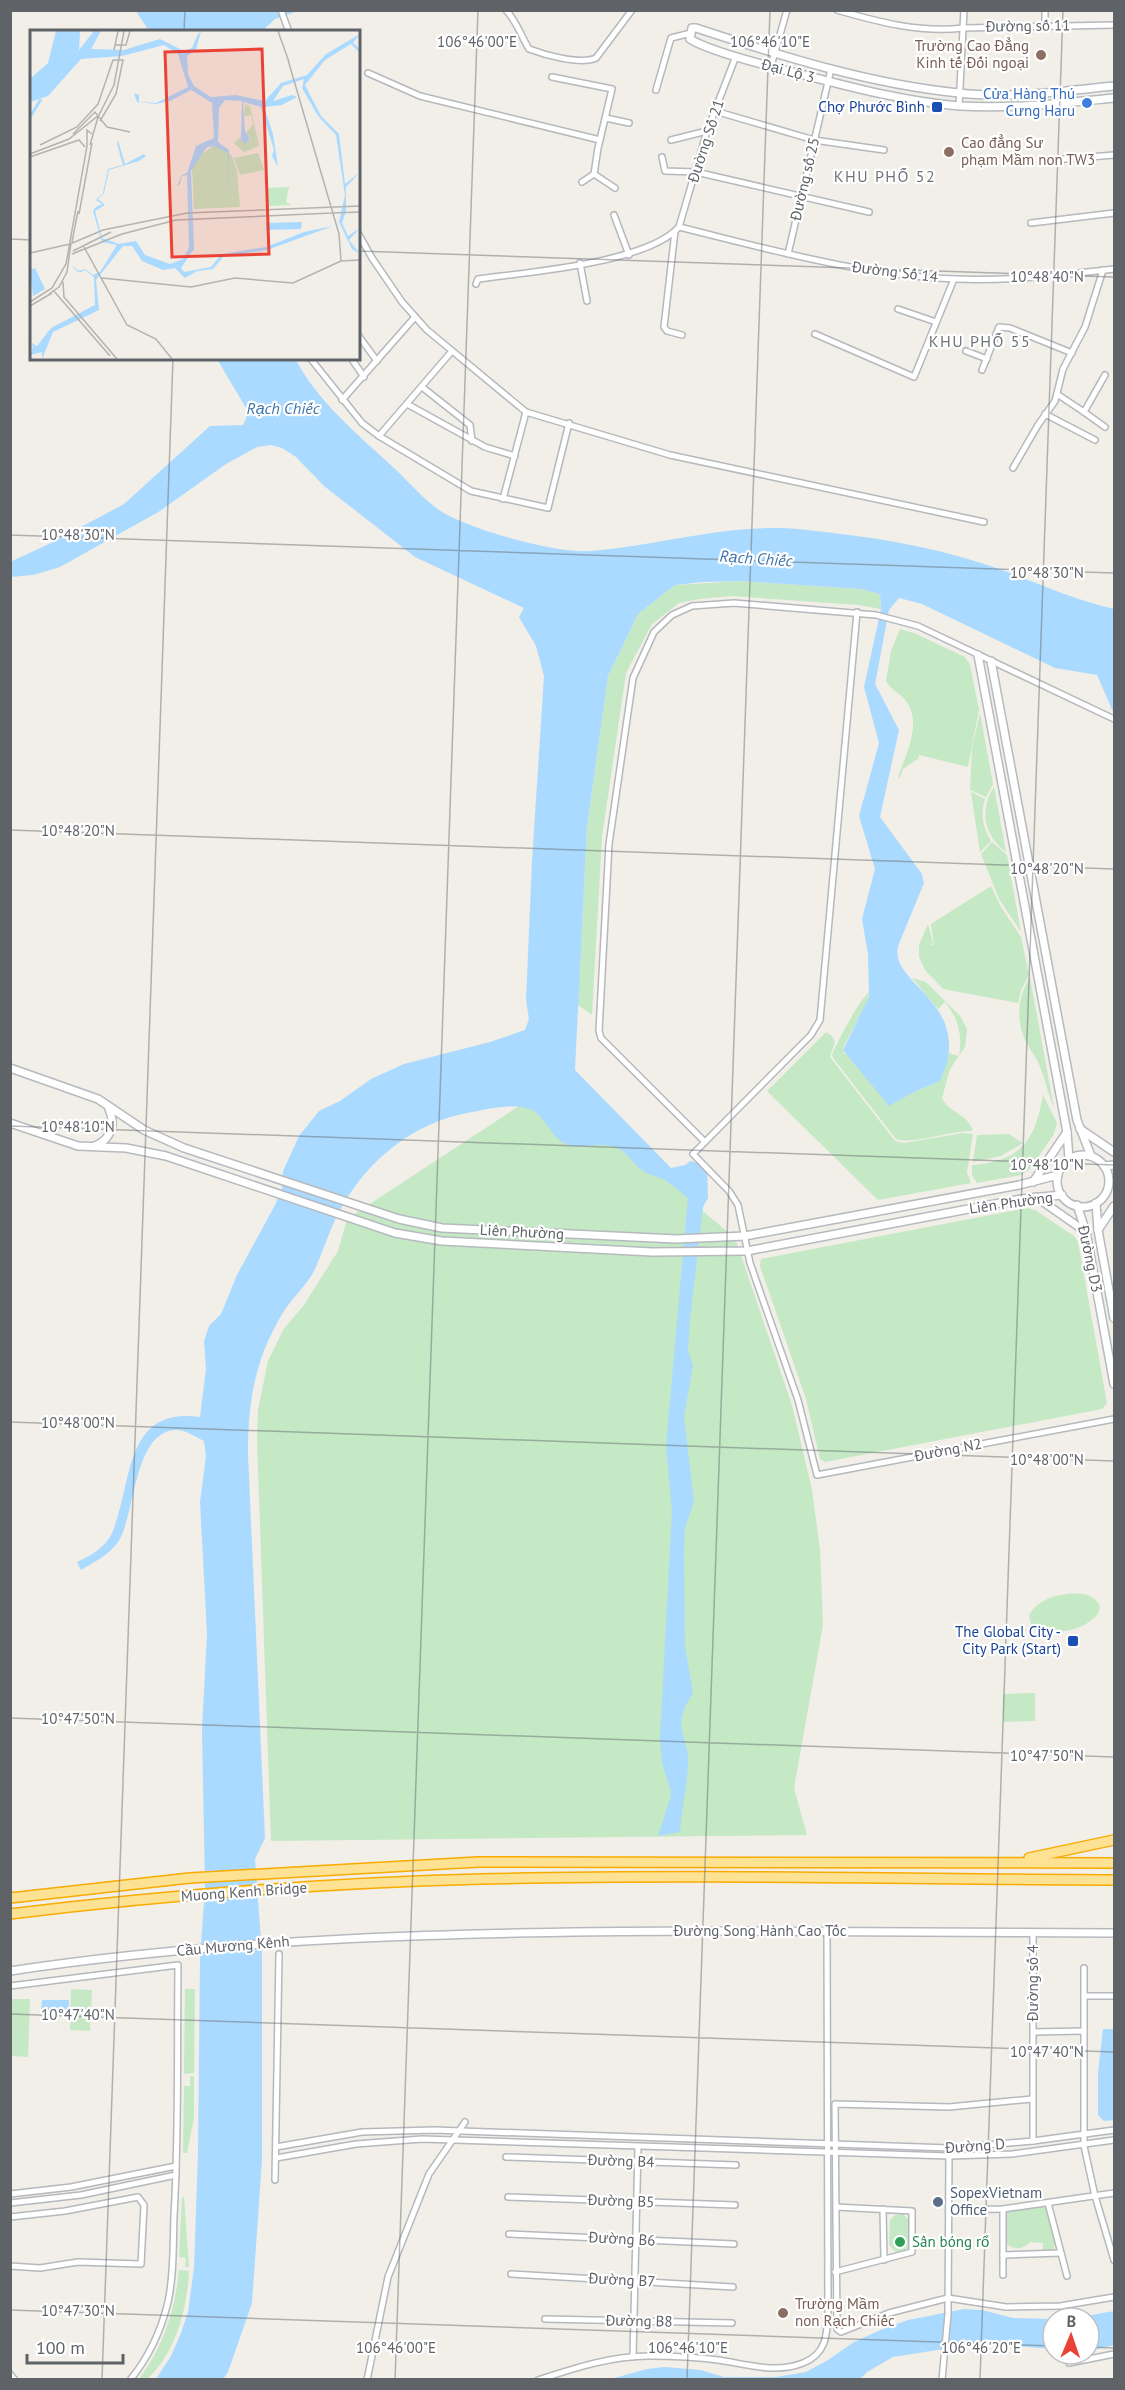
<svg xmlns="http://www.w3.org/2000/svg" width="1125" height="2390" viewBox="0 0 1125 2390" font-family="'PT Sans',sans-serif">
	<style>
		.green { fill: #c5e8c5 }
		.water { fill: #aadaff }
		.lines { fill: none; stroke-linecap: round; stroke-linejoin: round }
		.street-casing { stroke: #b5b8bc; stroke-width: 8 }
		.secondary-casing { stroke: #b6babf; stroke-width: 10 }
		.highway-casing { stroke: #f9ab00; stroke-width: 12 }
		.street { stroke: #fff; stroke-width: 5 }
		.secondary { stroke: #fff; stroke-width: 7 }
		.highway { stroke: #fde293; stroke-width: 9 }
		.ticks { fill: none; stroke: #5f6368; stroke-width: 1.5; stroke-opacity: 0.45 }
		.education-dot { fill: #8d6e63; stroke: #fff; stroke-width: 2 }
		.shop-dot { fill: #3f7fe0; stroke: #fff; stroke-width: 2 }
		.transit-dot { fill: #1a4fb4; stroke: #fff; stroke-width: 2 }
		.service-dot { fill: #5c6f8a; stroke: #fff; stroke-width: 2 }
		.leisure-dot { fill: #2e9e5b; stroke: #fff; stroke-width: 2 }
		.labels { text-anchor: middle; stroke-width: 4.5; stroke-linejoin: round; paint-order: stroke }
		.street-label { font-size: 15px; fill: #5f6368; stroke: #fff }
		.education-label { font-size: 15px; fill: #785e54; stroke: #fff; text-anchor: start }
		.shop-label { font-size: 15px; fill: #366cbe; stroke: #fff; text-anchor: end }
		.transit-label { font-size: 15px; fill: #164399; stroke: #fff; text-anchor: end }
		.service-label { font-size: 15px; fill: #4e5e75; stroke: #fff; text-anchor: start }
		.leisure-label { font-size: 15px; fill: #27864d; stroke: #fff; text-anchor: start }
		.neighbourhood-label { font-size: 16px; letter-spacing: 1.5px; fill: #70757a; stroke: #fff }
		.water-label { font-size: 16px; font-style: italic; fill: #4174aa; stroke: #fff }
		.inset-river { fill: none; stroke: #aadaff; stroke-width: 3 }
		.inset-road { fill: none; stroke: #b3b3b1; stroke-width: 1.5 }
		.view { fill: #ea4335; fill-opacity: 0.15; stroke: #ea4335; stroke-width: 3 }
		.inset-edge { fill: none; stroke: #5f6368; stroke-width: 3 }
		.ticks-label { font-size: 15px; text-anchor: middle; fill: #5f6368; stroke: #fff; stroke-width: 4.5; stroke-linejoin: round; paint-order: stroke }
	</style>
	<rect width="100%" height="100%" fill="#f1efe8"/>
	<g class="green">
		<path d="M740,581L860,589L880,594L881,609L859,605L732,596L699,599L679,603L652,624L626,673L602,837L592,1015L578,1005L587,827L608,676L638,614L675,585Z"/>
		<path d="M900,629L914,633L965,657L970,665L979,709L968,767L919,755V758L903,769L900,777L898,778C905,754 923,725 906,701C900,693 890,689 886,681L891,651Z"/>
		<path d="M980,713L993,784L986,797L970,790L972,748Z"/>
		<path d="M994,787L1006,852C984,836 979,810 994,787Z"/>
		<path d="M971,792L985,799C980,814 983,827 991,841L980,852Z"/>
		<path d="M992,842L1007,855L1021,932L999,899L981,854Z"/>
		<path d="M991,886L1001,907L1021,937L1029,975L1021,990L1018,1003L943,989L925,970L919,957V945L928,924L933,943L931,945H934L931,924Z"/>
		<path d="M912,978L926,982L960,1016L967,1029L965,1047L950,1069L942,1098C948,1112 969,1115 973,1131C950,1130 914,1145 896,1139L833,1058L832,1054C840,1038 856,1005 869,992L868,1000L843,1048L844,1053L912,1093L940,1081L949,1053L959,1056C963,1035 958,1018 945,1002L938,1009Z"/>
		<path d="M1030,978L1054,1108C1048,1095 1046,1081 1040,1067C1037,1058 1031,1051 1026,1042C1016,1022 1017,997 1030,978Z"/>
		<path d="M826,1032L832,1036L835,1042L830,1057L895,1141L904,1143L963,1133L973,1134L967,1172L971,1183L878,1200L767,1091Z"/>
		<path d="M554,1083H563L698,1207L735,1238L792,1405L812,1490L820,1549L823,1625L794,1788L807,1835L271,1841L257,1439L258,1410L268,1361L283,1330L304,1305L338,1251L347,1219Z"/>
		<path d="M1043,1095L1057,1123L1054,1134L1030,1169L1021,1175L977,1183L972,1175V1165C1022,1161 1035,1140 1043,1095Z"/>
		<path d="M1009,1134L1023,1143L1001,1156L973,1162L977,1135Z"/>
		<path d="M1027,1208L1035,1210L1074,1236L1078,1242L1107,1403L1102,1409L825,1462L820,1459L806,1399L760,1266L761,1259Z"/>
		<path d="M1067,1594C1080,1593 1093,1593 1100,1606L1098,1614C1084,1631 1050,1639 1031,1624L1029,1615C1037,1601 1052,1596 1067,1594Z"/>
		<path d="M1035,1693V1721L1003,1722V1694Z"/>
		<path d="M71,1989L92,1990L90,2031L70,2030Z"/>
		<path d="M185,1989H195L194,2073L184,2074Z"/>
		<path d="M11,1999H30L28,2057L11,2056Z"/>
		<path d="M190,2076H194V2118L187,2153H183L184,2086H190Z"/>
		<path d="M182,2197H184L189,2267H185L186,2258L179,2257Z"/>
		<path d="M1041,2206L1046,2208L1055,2244L1053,2250H1043V2243L1030,2242C1022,2250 1015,2250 1006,2244L1007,2212Z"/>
		<path d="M903,2214L911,2222L910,2247L906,2252L897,2253L889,2245L890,2220L895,2215Z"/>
		<path d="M179,2270L189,2271C187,2309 176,2353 147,2379H139C163,2347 175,2311 179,2270Z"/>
	</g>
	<g class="water">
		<path d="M136,11H298L275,19L261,32L149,31Z"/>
		<path d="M295,358C317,402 360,436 395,469C410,483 425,501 442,512C472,530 556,554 591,551C663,545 734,521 807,530C865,536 926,545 981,563C1026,577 1068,599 1114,609V714L1097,675L1055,668L922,604L899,598L889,610L875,684L899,730L880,817L922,874L924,883L898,946C888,985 977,1003 940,1081L912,1093L889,1106L843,1050L869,997L868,954L862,919L875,869L859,816L879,743L864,687L881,609L880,594L860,589L740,581L703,582L675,585L638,614L608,676L587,827L575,1070L671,1168L685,1165L690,1161L707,1165L708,1198L703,1207L690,1319L688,1351L693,1365L684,1417L694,1502L685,1528L684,1551L685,1646L693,1694C669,1726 690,1737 688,1766C687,1788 681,1810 680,1832L658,1836L670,1799L671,1791L662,1763L660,1738L672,1511L666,1445L688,1198C680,1192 672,1184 663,1179C656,1176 648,1175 642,1170C632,1163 627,1151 615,1147C600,1142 584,1149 569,1145C549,1139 547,1113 526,1108C508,1104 489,1109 472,1112C413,1122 366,1161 339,1212C329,1231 323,1252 314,1271C306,1286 293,1297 284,1311C255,1358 248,1400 248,1454L265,1838L255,1859L262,1955V2160L252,2303L228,2372L223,2379H156L171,2356L181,2333L188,2312L194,2268L198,2152L200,1959L205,1888L202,1729L207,1634L200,1502L206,1456L204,1441C196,1437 187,1431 178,1430C133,1428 136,1516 118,1542C109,1555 94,1562 81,1570L77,1562C90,1556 106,1547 112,1533C133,1484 123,1406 200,1417L206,1369L204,1341L209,1326L221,1314L237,1275L275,1205L282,1188L283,1171L299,1136L319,1111L340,1101L371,1079L404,1064L490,1042L525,1030L529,1019L526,1000L532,861L544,676L536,646L519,617L524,608L415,557L324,486L296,457L282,448L271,445L257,447L226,464L160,511L60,567L33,575L11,577L10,562L51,543L124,504L210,426L243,425L246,419V408L217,359Z"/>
		<path d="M42,2000H69V2014L41,2013Z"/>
		<path d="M1103,2029H1114V2120L1104,2121L1098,2115V2073Z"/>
		<path d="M964,2309L982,2310L1013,2318L1053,2319V2349L979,2343L950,2348L893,2357L867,2372L860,2379L591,2380L611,2379L647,2369L665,2367L700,2370L724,2377H776L806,2372L828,2360L854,2342L883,2329L908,2320Z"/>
		<path d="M1114,2311V2345L1089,2351V2318H1075Z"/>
	</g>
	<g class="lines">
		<defs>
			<g id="street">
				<path d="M281,10L289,32"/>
				<path d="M506,10C517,22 521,36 529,49C545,55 580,65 596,58L632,10"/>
				<path d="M837,10C878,22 920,33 963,28L1114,25"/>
				<path d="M1045,10V26"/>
				<path d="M771,66L787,10"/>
				<path d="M368,73L420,96L600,140"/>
				<path d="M552,77L612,89L598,148L594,174L582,182"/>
				<path d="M656,90L671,38L691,33"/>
				<path d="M959,106L964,10"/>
				<path d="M715,111L814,140L884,150"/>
				<path d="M606,118L629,123"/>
				<path d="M671,140L707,131"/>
				<path d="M662,157L665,171L696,172L869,212"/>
				<path d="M1041,161L1114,155"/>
				<path d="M594,174L615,188"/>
				<path d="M614,215L629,255"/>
				<path d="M1031,223L1114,213"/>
				<path d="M679,227C769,249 862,276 956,279C1009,281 1062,275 1114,269"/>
				<path d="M675,231L664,327L667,331L682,335"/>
				<path d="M358,233L372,258L402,302L427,330L526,412L670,455L984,522"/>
				<path d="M788,254L831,69"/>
				<path d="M580,263L587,301"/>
				<path d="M476,284L478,279C528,272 647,263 679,227L707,131L736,56"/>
				<path d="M898,309L936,322"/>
				<path d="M815,334L914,377L954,279"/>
				<path d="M358,335L377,361"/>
				<path d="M966,351L987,359"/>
				<path d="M310,358L362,423L379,436L471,491L548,508L569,423"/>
				<path d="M351,358L364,377"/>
				<path d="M982,370L999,327L1010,328L1072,353"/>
				<path d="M422,387L470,425L472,441"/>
				<path d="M1057,394L1084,412L1105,375"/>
				<path d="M342,400L415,317"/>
				<path d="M407,404L485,447L515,456"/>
				<path d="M1084,412L1105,427"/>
				<path d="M1045,414L1095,440"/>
				<path d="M379,436L452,351"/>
				<path d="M1013,468L1038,425L1055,401L1063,369L1085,327L1103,270"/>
				<path d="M503,499L526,412"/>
				<path d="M857,612L820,1020L811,1035L693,1154L729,1191L738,1205L750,1263L798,1400L817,1475L1114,1419"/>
				<path d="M705,1142L601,1038L599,1031L609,844L633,678L654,632L672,615L692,606L734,603L876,615L918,626L1114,719"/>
				<path d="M1084,1968V2146L1095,2196L1114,2260"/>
				<path d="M10,1986L178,1965C177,2048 179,2132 174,2216C173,2244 174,2275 168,2302C161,2331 149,2357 130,2380"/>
				<path d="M1084,1996H1114"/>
				<path d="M1033,2032L1084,2031"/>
				<path d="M1032,2099L949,2107L835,2104L837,2329L841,2332L889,2313L948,2298L1006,2307L1060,2306L1114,2297"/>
				<path d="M1033,2141V1933"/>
				<path d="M276,2147L362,2132L434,2130L949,2148L1033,2141L1114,2130"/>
				<path d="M506,2157L736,2165"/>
				<path d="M276,2158L356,2144L422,2139L949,2156L1012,2154L1114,2140"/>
				<path d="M275,2180L279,1954"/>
				<path d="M10,2194L71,2187L176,2166"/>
				<path d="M508,2197L735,2205"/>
				<path d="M10,2203L81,2195L176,2175"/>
				<path d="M1048,2203L1067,2276"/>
				<path d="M883,2209L884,2260"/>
				<path d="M1003,2209V2275"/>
				<path d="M949,2210L1003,2209L1114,2193"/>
				<path d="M10,2217L65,2211L138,2197L144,2205L141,2264L78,2262L40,2268L10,2266"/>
				<path d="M509,2234L734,2244"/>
				<path d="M1003,2255L1061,2253"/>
				<path d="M835,2272L912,2252V2211L836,2207"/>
				<path d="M511,2274L733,2287"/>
				<path d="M545,2319L732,2323"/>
				<path d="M633,2357L638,2147"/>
				<path d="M1069,2363L1114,2354"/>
				<path d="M10,2374L15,2380"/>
				<path d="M367,2380L388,2277L429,2174L465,2122"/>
				<path d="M538,2380C575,2368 611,2356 649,2356C672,2356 696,2357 718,2360C746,2364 776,2374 803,2363C826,2354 827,2336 828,2314L827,1931"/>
				<path d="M942,2380L948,2314L949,2153"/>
			</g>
			<g id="secondary">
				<path d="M1114,86C1063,91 1010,99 959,93C869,84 781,56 696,28H692L690,39C709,51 757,63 781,69C839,84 899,101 960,106C1011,109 1063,103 1114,98"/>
				<path d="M978,655L1067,1132L1069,1159"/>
				<path d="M991,661L1077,1120L1091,1156"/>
				<path d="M10,1068L98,1099L144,1130L184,1148L399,1219L442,1228L676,1239L745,1236L1019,1185L1058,1175"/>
				<path d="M10,1123L78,1146L126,1148L166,1156L395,1233L442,1241L652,1252L747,1251L1021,1199L1062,1195"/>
				<path d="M1080,1129L1114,1152"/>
				<path d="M95,1146C111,1139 116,1125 109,1109"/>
				<circle cx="1083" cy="1181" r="26"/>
				<path d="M1104,1166L1114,1165"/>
				<path d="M1033,1182L1067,1132"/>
				<path d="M1036,1197L1086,1232"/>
				<path d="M1096,1203L1098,1230L1114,1318"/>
				<path d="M1077,1205L1086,1232L1114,1384"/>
				<path d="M1098,1230L1114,1206"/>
				<path d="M10,1971C236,1937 464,1932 692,1931C833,1931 974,1932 1114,1933"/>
			</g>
			<g id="highway">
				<path d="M1029,1858L1114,1840"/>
				<path d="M10,1898L190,1878L478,1862L1114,1863"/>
				<path d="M10,1914C167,1895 324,1883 481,1879C692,1874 904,1879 1114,1880"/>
			</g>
		</defs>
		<use href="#street" class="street-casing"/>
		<use href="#secondary" class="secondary-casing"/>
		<use href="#highway" class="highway-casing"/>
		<use href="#street" class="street"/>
		<use href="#secondary" class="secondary"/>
		<use href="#highway" class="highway"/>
	</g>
	<path class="ticks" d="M184,32L185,10M10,239L32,240M358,251L1114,277M10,535L1114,573M10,830L1114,869M10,1126L1114,1165M10,1422L1114,1461M10,1718L1114,1757M10,2014L1114,2052M10,2310L1053,2346M1089,2347L1114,2348M102,2380L173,358M395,2380L478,10M687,2380L770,10M980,2380L1063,10"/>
	<g class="education-dot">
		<circle cx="1041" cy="55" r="6"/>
		<circle cx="949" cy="152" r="6"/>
		<circle cx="783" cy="2313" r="6"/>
	</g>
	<circle class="shop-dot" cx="1087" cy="103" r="6"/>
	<g class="transit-dot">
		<rect x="931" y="101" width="12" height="12" rx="3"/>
		<rect x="1067" y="1635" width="12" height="12" rx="3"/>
	</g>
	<circle class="service-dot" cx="938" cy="2202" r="6"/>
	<circle class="leisure-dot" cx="900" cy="2242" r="6"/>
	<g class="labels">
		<g class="street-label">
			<text transform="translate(1028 26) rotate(-1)" y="5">Đường số 11</text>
			<text transform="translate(788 71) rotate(15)" y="5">Đại Lộ 3</text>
			<text transform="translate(706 141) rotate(-72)" y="5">Đường Số 21</text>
			<text transform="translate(805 179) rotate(-77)" y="5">Đường số 25</text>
			<text transform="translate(895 272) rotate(7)" y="5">Đường Số 14</text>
			<text transform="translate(1011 1203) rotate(-8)" y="5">Liên Phường</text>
			<text transform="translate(522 1232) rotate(3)" y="5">Liên Phường</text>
			<text transform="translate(1090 1259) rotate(78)" y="5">Đường D3</text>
			<text transform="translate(948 1450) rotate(-11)" y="5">Đường N2</text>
			<text transform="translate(244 1892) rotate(-4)" y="5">Muong Kenh Bridge</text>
			<text x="760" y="1936">Đường Song Hành Cao Tốc</text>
			<text transform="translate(233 1946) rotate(-5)" y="5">Cầu Mương Kênh</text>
			<text transform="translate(1033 1983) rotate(-90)" y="5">Đường số 4</text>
			<text transform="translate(975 2146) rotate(-4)" y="5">Đường D</text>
			<text transform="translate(621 2161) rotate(2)" y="5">Đường B4</text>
			<text transform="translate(621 2201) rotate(2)" y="5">Đường B5</text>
			<text transform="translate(622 2239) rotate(3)" y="5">Đường B6</text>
			<text transform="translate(622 2280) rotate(3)" y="5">Đường B7</text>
			<text transform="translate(639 2321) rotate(1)" y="5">Đường B8</text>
		</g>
		<g class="education-label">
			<text x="1029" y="51" text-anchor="end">Trường Cao Đẳng<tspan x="1029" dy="17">Kinh tế Đối ngoại</tspan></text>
			<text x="961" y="148">Cao đẳng Sư<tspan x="961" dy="17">phạm Mầm non TW3</tspan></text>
			<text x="795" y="2309">Trường Mầm<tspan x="795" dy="17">non Rạch Chiếc</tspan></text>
		</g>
		<g class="shop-label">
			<text x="1075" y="99">Cửa Hàng Thú<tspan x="1075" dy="17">Cưng Haru</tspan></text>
		</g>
		<g class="transit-label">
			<text x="925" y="112">Chợ Phước Bình</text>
			<text x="1061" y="1637">The Global City -<tspan x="1061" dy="17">City Park (Start)</tspan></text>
		</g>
		<g class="service-label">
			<text x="950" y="2198">SopexVietnam<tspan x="950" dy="17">Office</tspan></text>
		</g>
		<g class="leisure-label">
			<text x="912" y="2247">Sân bóng rổ</text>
		</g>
		<g class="neighbourhood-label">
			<text x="885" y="182">KHU PHỐ 52</text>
			<text x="980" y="347">KHU PHỐ 55</text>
		</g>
		<g class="water-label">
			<text x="283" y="414">Rạch Chiếc</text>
			<text transform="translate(756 558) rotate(4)" y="6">Rạch Chiếc</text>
		</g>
	</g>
	<g transform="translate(30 30)">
		<rect width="330" height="330" fill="#f1efe8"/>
		<path d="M215,74L220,76L229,116L214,122L204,113L213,105L214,114L221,109L216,103L223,95L221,85L214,86ZM187,113L202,126L207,140L210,177L164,179L162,138L169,126ZM228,123L234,140L210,145L204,128ZM259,157L256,172L261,175L239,176L238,158Z" fill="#c5e8c5"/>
		<path d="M26,1H50L49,20L64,1H71L61,19L94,20L130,9L154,21L162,18L167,6L171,1L166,20L157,26L158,44L164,56L181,67L206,65L235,71L251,53L277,45L296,24L330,4L323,13L330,19V23L321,14L295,30L275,55L291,86L309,104L315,154L330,142L316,157V181L312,193L318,206L330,198L319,210L330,224L322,219L309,192L315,165L306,105L288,86L272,58L274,49L253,56L243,71L262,65L267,67L252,75L234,77L243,104L248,137L242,126L244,120L231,77L213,72L215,101L220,109L215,114L211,110L212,71L195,70L189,78L188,112L199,120V177L198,123L184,116L177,117L161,141L164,219L151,238L154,242L181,237L192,224L236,217L274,202L303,196L237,220L193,227L183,239L167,241L155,248L145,238L133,240L112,231L102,216H93L66,250L69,280L23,302L12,329V322L0,325L3,316L0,312L7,316L21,298L65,275L64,247L55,240L51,242H48L41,235L49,241L55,239L63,245L70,242L87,215L72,212L63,181L66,177L72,174L66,170L73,163L78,139L93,135L87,114L88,110L95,134L114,124L116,126L109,131L79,140L74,163L68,169L75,175L65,181L72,208L89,214L106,211L115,225L140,234L153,229L159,217L157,145L152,146L150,154L147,156L152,145L157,143L166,116L184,108L182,73L161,60L140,71L126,74L107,72L104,63L109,65V72L126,73L158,57L148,24L134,15L92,26L51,29L18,66L0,72V49L18,33ZM272,192L271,199L236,200V193ZM5,238L15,259L3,266L0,240Z" fill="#aadaff"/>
		<path class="inset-river" d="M0,87L11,69"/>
		<path class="inset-road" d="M248,1L259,32M85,15H96L100,1M84,20L88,1M258,30L309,204L311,231M43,104L65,82L77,97L100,102M10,115L47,97L68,74L83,30H93L86,64L70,91M60,115L68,87M0,124L39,109L69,85L84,55L94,1M0,127L49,110L55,117M303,183L330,182M49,184L62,113M42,212L48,181M40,214L73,200L157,183L330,176M54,217L97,295L126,309L142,329M43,221L81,202M0,223L40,214M42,224L92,204L146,190L302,183M310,231L330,230M72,248L161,257L205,248L263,253L311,231M33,252L34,267L87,329M23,260L80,326M19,264L29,257L37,242L41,213M0,272L22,258L36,234L57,116V100L62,104M0,276L22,263"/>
		<path class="view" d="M232,19L239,224L142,227L135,22Z"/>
		<rect width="330" height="330" class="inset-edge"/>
	</g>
	<g class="ticks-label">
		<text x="477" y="47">106°46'00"E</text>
		<text x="770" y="47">106°46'10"E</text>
		<text x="1047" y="282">10°48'40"N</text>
		<text x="78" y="540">10°48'30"N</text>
		<text x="1047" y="578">10°48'30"N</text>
		<text x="78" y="836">10°48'20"N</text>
		<text x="1047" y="874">10°48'20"N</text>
		<text x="78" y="1132">10°48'10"N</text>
		<text x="1047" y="1170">10°48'10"N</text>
		<text x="78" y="1428">10°48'00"N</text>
		<text x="1047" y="1465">10°48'00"N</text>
		<text x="78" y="1724">10°47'50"N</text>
		<text x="1047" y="1761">10°47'50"N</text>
		<text x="78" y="2020">10°47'40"N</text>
		<text x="1047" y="2057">10°47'40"N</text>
		<text x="78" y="2316">10°47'30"N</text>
		<text x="396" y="2353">106°46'00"E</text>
		<text x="688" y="2353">106°46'10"E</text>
		<text x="981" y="2353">106°46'20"E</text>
	</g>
	<rect width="1125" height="2390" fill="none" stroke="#5f6368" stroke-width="24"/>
	<g transform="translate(1071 2336) rotate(2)"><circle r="28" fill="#ffffff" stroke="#bfc1c3" stroke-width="1.5"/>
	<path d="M0-4.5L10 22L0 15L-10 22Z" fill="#ea4335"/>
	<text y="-9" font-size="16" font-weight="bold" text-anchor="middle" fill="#5f6368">B</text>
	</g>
	<path d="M27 2354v9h96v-9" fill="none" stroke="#5f6368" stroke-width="3"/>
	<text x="36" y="2354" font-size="18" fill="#5f6368" stroke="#ffffff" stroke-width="4.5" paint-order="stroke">100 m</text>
</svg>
